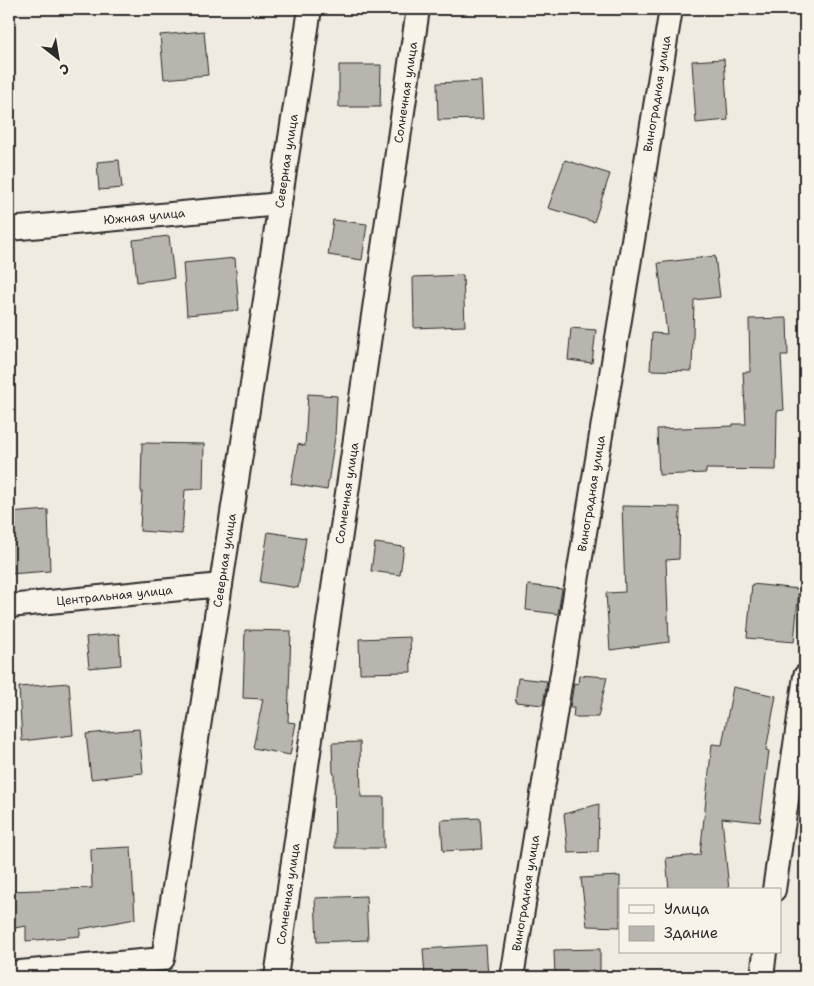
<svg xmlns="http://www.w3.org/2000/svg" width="814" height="986" viewBox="0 0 814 986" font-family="'Shantell Sans',sans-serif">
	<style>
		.building { fill: #b8b5ae; stroke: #2b2b2b }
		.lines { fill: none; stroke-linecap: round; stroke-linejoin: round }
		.minor-casing { stroke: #2b2b2b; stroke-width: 26 }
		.minor { stroke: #f7f3e8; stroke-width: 22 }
		.labels { text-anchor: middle; stroke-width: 5; stroke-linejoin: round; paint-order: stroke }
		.street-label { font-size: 12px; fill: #2b2b2b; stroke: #f7f3e8 }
	</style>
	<rect width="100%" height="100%" fill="#efebe0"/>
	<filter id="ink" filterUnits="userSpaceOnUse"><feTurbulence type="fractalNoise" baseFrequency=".02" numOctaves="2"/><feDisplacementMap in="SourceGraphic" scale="10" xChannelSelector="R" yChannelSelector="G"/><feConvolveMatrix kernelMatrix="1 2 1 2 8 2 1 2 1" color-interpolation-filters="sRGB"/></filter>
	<g filter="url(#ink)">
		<g class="building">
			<path d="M204,31L208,75L164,79L160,35Z"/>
			<path d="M724,59L728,120L696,123L692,61Z"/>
			<path d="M339,65H381L380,107H339Z"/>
			<path d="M481,81L483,119L438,120L437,83Z"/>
			<path d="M119,160L122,188L99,190L97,162Z"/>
			<path d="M565,160L610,174L594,222L548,208Z"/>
			<path d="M333,220L367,224L362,260L328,255Z"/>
			<path d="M169,236L174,278L137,282L133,240Z"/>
			<path d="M715,256L720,297L694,300L692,371L650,370L652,333L667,334L658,263Z"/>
			<path d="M235,258L239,310L187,315L183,263Z"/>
			<path d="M463,275L465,326L414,328L413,277Z"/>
			<path d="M787,318L788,355H781L784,410L777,411L776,470L706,469V473L659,475L657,429L733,426V424H746L743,372H750L749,319Z"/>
			<path d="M571,328L596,330L592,363L568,360Z"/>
			<path d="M308,394L337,396L335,437L327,490L291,484L298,444L305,446Z"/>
			<path d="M142,443L204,444L203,489L185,490L182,534L140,531L142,491H141Z"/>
			<path d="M622,506L680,507L679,559L666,560L669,642L610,650L606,593L625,592Z"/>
			<path d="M48,510L50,571L9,574V513Z"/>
			<path d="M268,532L306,538L298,588L260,582Z"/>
			<path d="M375,543L404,547L400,575L371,571Z"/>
			<path d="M752,584L799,589L794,642L747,638Z"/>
			<path d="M528,585L562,589L558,614L526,610Z"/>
			<path d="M245,630L291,631L288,722L296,723L290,755L253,748L263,699L243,698Z"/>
			<path d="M119,634L121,665L89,668L86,637Z"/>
			<path d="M410,637L411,672L360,673L359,639Z"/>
			<path d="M579,675L607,677L598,717H573L574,708H570L574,683L578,684Z"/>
			<path d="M518,678L547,681L543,705L515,702Z"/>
			<path d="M69,683L73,735L22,741L19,687Z"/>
			<path d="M733,687L776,696L766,750L769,751L760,822L722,818L729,890H669L666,858L700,855L712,744L722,745Z"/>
			<path d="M139,729L143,773L91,779L86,734Z"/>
			<path d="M360,742L361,797H384V848H335L334,773H333L332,743Z"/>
			<path d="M599,804L598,852L568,853L564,814Z"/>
			<path d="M480,818L482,849L443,851L441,820Z"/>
			<path d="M131,847L135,919L80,929V936L26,941V926L9,929V891L92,888L91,849Z"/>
			<path d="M620,876V927L587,926L581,878Z"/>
			<path d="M366,896L368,940L317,942L315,898Z"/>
			<path d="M486,945L488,977H425L423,949Z"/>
			<path d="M600,949V977H555L554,950Z"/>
		</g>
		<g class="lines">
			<defs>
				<g id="minor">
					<path id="s1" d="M9,229L280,204"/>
					<path id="s2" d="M9,606L221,585"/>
					<path d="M774,890L805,676"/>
					<path id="s3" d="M9,973L163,959L310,9"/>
					<path id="s4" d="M276,977L418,9"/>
					<path id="s5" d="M512,977L671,9"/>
					<path d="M762,977L765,952"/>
				</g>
			</defs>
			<use href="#minor" class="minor-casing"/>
			<use href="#minor" class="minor"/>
		</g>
	</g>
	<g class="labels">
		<g class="street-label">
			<text dy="4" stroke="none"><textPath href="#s4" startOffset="894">Солнечная улица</textPath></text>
			<text dy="4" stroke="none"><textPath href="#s5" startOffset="895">Виноградная улица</textPath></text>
			<text dy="4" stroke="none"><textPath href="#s3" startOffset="962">Северная улица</textPath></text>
			<text dy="4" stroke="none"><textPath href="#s1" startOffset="136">Южная улица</textPath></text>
			<text dy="4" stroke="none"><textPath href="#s4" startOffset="489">Солнечная улица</textPath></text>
			<text dy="4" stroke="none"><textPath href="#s5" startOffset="490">Виноградная улица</textPath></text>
			<text dy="4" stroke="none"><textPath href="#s3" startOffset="558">Северная улица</textPath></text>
			<text dy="4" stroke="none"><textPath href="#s2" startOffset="106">Центральная улица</textPath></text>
			<text dy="4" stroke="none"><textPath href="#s5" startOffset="85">Виноградная улица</textPath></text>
			<text dy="4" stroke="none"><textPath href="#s4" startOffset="84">Солнечная улица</textPath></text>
		</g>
	</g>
	<rect width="814" height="986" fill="none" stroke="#f7f3e8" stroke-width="30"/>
	<rect x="15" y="15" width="784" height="956" fill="none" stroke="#2b2b2b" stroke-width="2" filter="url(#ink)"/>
	<rect x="619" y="888" width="162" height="65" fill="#f7f3e8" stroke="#a5a39c"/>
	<rect x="629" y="905" width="25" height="8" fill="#f7f3e8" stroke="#a5a39c"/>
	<text x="664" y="914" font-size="15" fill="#2b2b2b">Улица</text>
	<rect x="629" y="926" width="25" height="15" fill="#b8b5ae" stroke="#a5a39c"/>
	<text x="664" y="938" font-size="15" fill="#2b2b2b">Здание</text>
	<g transform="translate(58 58) rotate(149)" stroke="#f7f3e8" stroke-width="4" paint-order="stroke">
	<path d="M0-4L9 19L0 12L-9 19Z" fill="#2b2b2b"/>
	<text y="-8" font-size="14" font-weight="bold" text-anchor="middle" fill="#2b2b2b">С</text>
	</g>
</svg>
